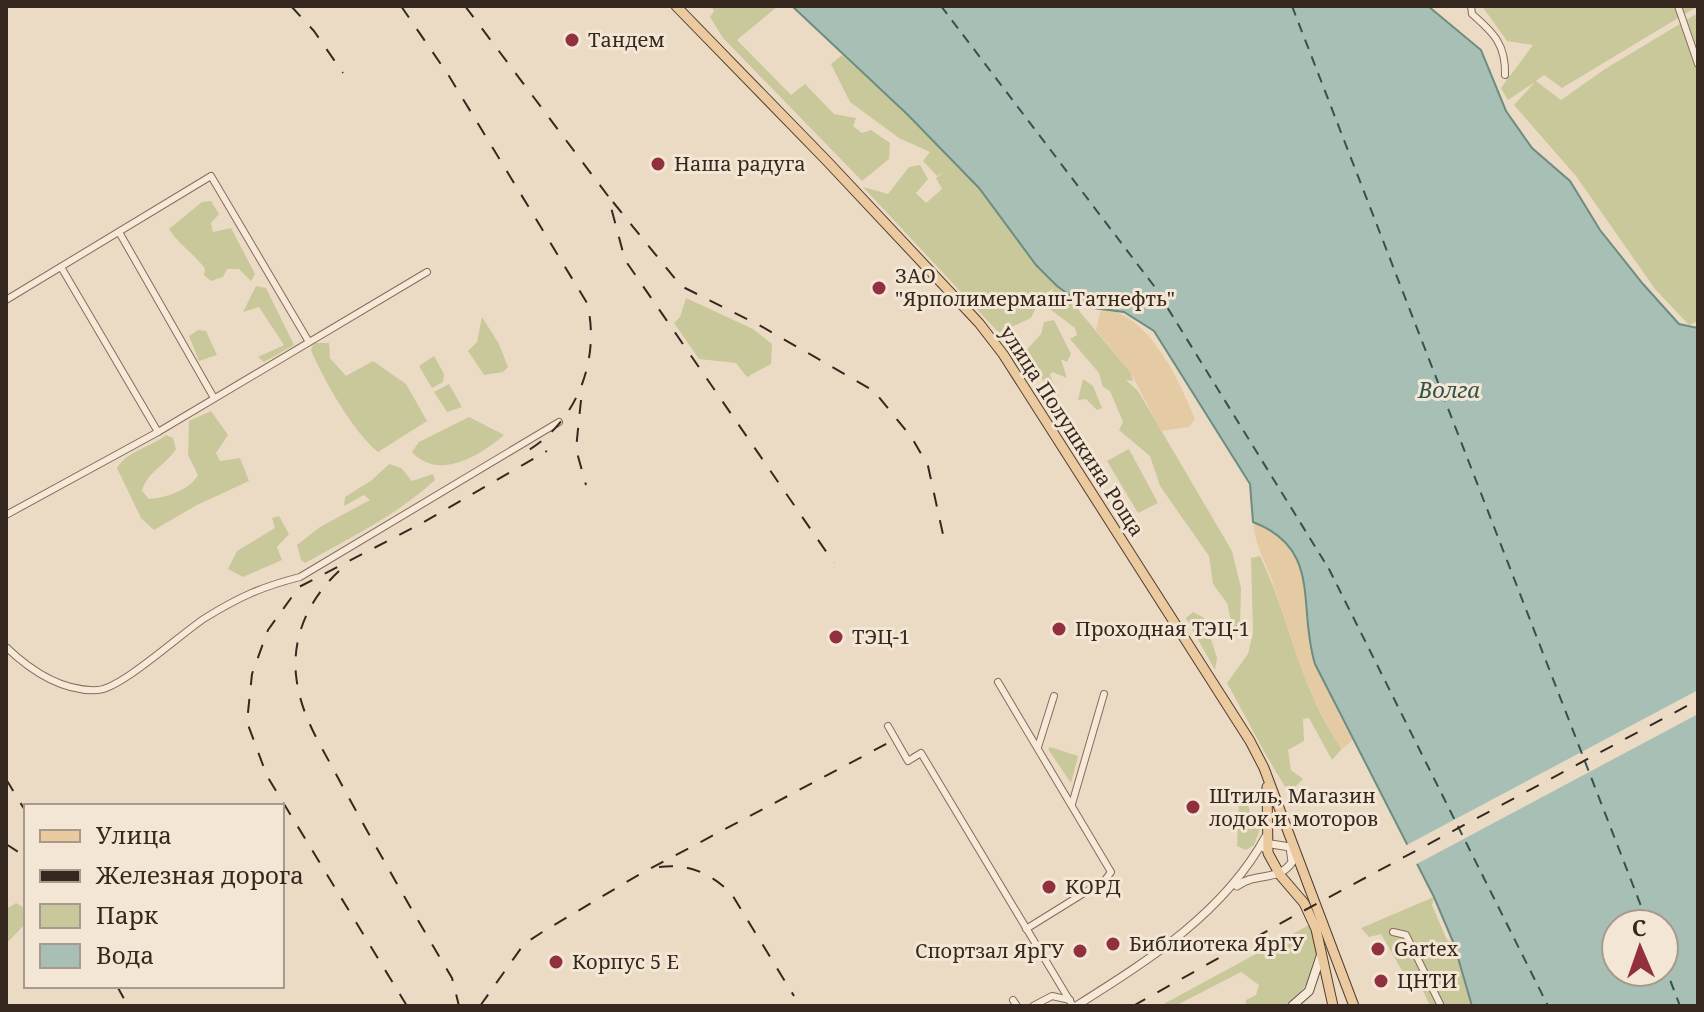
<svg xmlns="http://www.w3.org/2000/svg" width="1704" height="1012" viewBox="0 0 1704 1012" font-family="'Noto Serif',serif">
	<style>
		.green { fill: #c9c89a }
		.sand { fill: #e5cba4 }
		.water { fill: #a7bfb4; stroke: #6e8d81; stroke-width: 2; fill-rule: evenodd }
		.pier { fill: #ebdbc5 }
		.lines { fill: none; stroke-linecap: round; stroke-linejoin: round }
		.ferry { stroke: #30554e; stroke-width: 2; stroke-dasharray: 10 8; stroke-linecap: butt }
		.minor-casing { stroke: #856c5c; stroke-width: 8 }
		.tertiary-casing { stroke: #856c5c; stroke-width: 9 }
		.secondary-casing { stroke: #674e40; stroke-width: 10 }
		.primary-casing { stroke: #533c30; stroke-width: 11 }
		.minor { stroke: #f7e9d8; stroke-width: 6 }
		.tertiary { stroke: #f7e9d8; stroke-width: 7 }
		.secondary { stroke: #f7e9d8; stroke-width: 8 }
		.primary { stroke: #eccaa0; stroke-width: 9 }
		.rail { stroke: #36271f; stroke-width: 2; stroke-dasharray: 14 14; stroke-linecap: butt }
		.poi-dot { fill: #91303e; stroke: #f3e6d4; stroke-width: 3 }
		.labels { text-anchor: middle; stroke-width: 6; stroke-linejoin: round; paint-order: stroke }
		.poi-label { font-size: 20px; fill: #36271f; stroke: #f3e6d4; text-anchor: start }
		.street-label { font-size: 20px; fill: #36271f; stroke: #f3e6d4 }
		.water-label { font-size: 22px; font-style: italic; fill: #30554e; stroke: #f3e6d4 }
	</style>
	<rect width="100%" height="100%" fill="#ebdbc5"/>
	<g class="green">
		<path d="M711,6H778L737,40L791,95L805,84L834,114L856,118L853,126L862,133L871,130L890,143L889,159L862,181L723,38L710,17L714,11Z"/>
		<path d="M1482,6H1698L1562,88L1544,75L1536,81L1561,100L1605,69L1698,13V321L1689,325L1655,289L1576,176L1514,105L1535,82L1508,100L1501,88L1533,45L1507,41Z"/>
		<path d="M842,55L908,115L979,188L1036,265L1074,298L1080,312L1131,373L1133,381L1107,377L1126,380L1138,391L1232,551L1241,588L1240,628L1233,629L1227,603L1213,584L1209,556L1160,486L1150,456L1119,430L1123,422L1110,391L1103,387L1099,373L1070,339L1077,335L1075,328L1051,310L1046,301L1054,288L1041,297L1031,318L999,333L863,187L888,194L909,167L920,165L928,179L916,193L926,203L942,189L936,178L944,172L937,176L923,161L930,152L899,138L850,102L831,64Z"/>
		<path d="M211,201L219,214L211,223L213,232L231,228L255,274L251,281L239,269H227L223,277L211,281L204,275L205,269C194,253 179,245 169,229L202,202Z"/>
		<path d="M256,286L266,288L294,345L264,362L258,357L284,345L259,307L243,312Z"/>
		<path d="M686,298L753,329L772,344L771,364L747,377L736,363L699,359L674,323L680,317Z"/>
		<path d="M482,317L499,344L508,367L503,372L484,375L468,351L477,342Z"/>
		<path d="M1054,320L1071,354L1067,362L1061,359L1067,378L1052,372L1050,375L1059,395L1053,396L1025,352L1041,334L1044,322Z"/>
		<path d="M198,330L206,331L217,355L199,361L189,336Z"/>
		<path d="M314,343H329L330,358L346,376L373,361L406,384L427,421L378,452C354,433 323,379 311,350Z"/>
		<path d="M434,356L444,374L443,382L432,388L419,366Z"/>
		<path d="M1083,379L1093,386L1102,408L1097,410L1086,399L1078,400Z"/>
		<path d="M449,384L462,407L447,412L434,392Z"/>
		<path d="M211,411L228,435L216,453L220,461L240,458L249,481L197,505L154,530L141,518L117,468C127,451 151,447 166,435L173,438L176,449C165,466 147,472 142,491L149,499C165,498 190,490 198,475L188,455L189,421Z"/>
		<path d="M469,417L504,435C480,456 438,481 412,452L419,442Z"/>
		<path d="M1129,449L1158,503L1138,513L1107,461Z"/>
		<path d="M389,464L401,468L412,481L433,474L435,480C397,515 350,538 305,563L301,560L297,545L320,527L370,500L364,495L344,506L345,497L372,480Z"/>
		<path d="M279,516L289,534L277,547L282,560L243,577L228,569L237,551L275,528L272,518Z"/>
		<path d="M1260,556C1292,623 1298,686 1342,749L1332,760L1309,718L1303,719L1304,741L1288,750L1291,770L1303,779L1290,792C1281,786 1237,700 1227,683L1248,654L1253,633L1251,558Z"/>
		<path d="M1193,612L1204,618L1217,658L1215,670L1186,618Z"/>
		<path d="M1050,747L1078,756L1071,783L1048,749Z"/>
		<path d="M1239,798L1248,804L1250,813L1263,821L1254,845L1246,850L1237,846Z"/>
		<path d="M1434,897L1432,905L1447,940L1454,944L1472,1006H1430L1417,978L1408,981L1381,934L1369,937L1361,928Z"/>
		<path d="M16,903L26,909V923L6,944V909Z"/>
		<path d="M1311,924C1323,957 1315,983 1286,1004L1245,1006L1246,1000L1256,995L1259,985L1241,972L1175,1006H1160Z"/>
	</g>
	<g class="sand">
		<path d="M1101,309C1148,311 1179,380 1195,419L1189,427L1161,431L1131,373L1096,330Z"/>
		<path d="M1253,522C1267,527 1282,532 1291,544C1307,567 1303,598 1307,623C1314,666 1333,703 1353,740L1342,749C1307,698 1294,645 1274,587C1267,564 1255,547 1253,522Z"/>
	</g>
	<path class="water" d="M792,6H1428L1481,50L1506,111L1532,148L1570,181L1600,230L1643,284L1679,324L1698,328V1006H1472L1454,944L1434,897L1315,664C1297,606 1323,549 1253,522L1250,484L1154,331L1124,312L1086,307L1057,286L1036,265L979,188L908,115ZM1616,924H1664V972H1616Z"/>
	<path class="pier" d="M1698,690V714L1413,866L1403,847Z"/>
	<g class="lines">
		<g class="ferry">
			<path d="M941,6L1154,286L1329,569L1548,1006"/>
			<path d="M1292,6L1648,924"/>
			<path d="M1664,964L1680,1006"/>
		</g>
		<defs>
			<g id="minor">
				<path d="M1471,6L1472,14C1494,33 1506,45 1505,75"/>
				<path d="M1678,6L1698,64"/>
				<path d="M119,232L214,398"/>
				<path d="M61,267L158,432"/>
				<path d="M6,300L211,176L309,342"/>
				<path d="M6,515L158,432L427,272"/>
				<path d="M6,647C31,671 62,692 98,690C121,689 183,632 205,618C239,597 261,587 300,577L559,422"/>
				<path d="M998,682L1111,872L1105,880L1026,929"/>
				<path d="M888,726L908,761L921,753L1073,1006"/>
				<path d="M1038,747L1054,696"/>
				<path d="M1072,804L1104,694"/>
				<path d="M1393,932L1406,935L1441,1006"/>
				<path d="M1013,1000L1017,1006"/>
				<path d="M1033,1006L1052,996L1070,1000"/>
			</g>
			<g id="tertiary">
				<path d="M1237,886C1255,872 1279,882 1292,862L1290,847L1271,844L1264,848"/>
				<path d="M1076,1006C1149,960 1224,913 1266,836"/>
			</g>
			<path id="secondary" d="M1292,1006L1309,991L1321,955"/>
			<g id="primary">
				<path d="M676,6L826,160L979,323L1003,354L1250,741L1264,768L1354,1006"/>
				<path d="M1267,787L1268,853L1280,875L1304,903L1316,929L1333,1006"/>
			</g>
		</defs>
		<use href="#minor" class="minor-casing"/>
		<use href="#tertiary" class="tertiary-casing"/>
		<use href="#secondary" class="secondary-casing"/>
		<use href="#primary" class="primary-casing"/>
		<use href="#minor" class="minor"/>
		<use href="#tertiary" class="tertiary"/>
		<use href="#secondary" class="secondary"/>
		<use href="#primary" class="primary"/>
		<g class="rail">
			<path d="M291,6L314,31L343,73"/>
			<path d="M401,6L449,76L587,303C601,358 577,422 527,451"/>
			<path d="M465,6L608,196L625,260L834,563"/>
			<path d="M613,202L681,286L759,325L874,391L912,438L928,466L944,539"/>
			<path d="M581,400L576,449L586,485"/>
			<path d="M339,571C310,598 292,635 296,675C300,714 319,742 337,776C374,844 412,911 452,978L459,1006"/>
			<path d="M6,779L26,812"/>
			<path d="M6,844L26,857"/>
			<path d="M659,867C688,863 710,873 731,893L794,996"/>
			<path d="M117,986L128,1006"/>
			<path d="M407,1006L267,776L247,722L252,674L268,630L299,587L424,522L547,451"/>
			<path d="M480,1006L524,944L544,931L640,874L888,743"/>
			<path d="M1133,1006L1292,917L1698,700"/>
		</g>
	</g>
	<g class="poi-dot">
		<circle cx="572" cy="40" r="8"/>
		<circle cx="658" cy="164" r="8"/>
		<circle cx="879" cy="288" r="8"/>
		<circle cx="1059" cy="629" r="8"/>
		<circle cx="836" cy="637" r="8"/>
		<circle cx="1193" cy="807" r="8"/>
		<circle cx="1049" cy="887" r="8"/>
		<circle cx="1113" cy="944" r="8"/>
		<circle cx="1378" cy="949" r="8"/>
		<circle cx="1080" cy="951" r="8"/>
		<circle cx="556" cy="962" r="8"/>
		<circle cx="1381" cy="981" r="8"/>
	</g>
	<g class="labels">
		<g class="poi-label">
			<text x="588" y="47">Тандем</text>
			<text x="674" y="171">Наша радуга</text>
			<text x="895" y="283">ЗАО<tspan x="895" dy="23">"Ярполимермаш-Татнефть"</tspan></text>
			<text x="1075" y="636">Проходная ТЭЦ-1</text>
			<text x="852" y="644">ТЭЦ-1</text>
			<text x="1209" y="803">Штиль, Магазин<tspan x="1209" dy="23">лодок и моторов</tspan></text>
			<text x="1065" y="894">КОРД</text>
			<text x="1129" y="951">Библиотека ЯрГУ</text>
			<text x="1394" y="956">Gartex</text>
			<text x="1064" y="958" text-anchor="end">Cпортзал ЯрГУ</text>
			<text x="572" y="969">Корпус 5 E</text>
			<text x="1397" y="988">ЦНТИ</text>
		</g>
		<g class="street-label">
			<text transform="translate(1072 431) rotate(57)" y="7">улица Полушкина Роща</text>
		</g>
		<g class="water-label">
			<text x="1449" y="398">Волга</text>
		</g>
	</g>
	<rect width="1704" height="1012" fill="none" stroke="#36271f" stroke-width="16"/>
	<rect x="24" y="804" width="260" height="184" fill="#f3e6d4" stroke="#a79a8c" stroke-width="2"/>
	<rect x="40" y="830" width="40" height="12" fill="#eccaa0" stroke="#a79a8c" stroke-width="2"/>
	<text x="96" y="844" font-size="24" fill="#36271f">Улица</text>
	<rect x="40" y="870" width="40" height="12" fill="#36271f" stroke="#a79a8c" stroke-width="2"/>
	<text x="96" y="884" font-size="24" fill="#36271f">Железная дорога</text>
	<rect x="40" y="904" width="40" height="24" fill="#c9c89a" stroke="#a79a8c" stroke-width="2"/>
	<text x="96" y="924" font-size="24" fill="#36271f">Парк</text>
	<rect x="40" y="944" width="40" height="24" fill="#a7bfb4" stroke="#a79a8c" stroke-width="2"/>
	<text x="96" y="964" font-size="24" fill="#36271f">Вода</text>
	<g transform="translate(1640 948) rotate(358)"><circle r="38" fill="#f3e6d4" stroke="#a79a8c" stroke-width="2"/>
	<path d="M0-6L14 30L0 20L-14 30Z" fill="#91303e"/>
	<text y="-12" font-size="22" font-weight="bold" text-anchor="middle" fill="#36271f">С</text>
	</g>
</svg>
